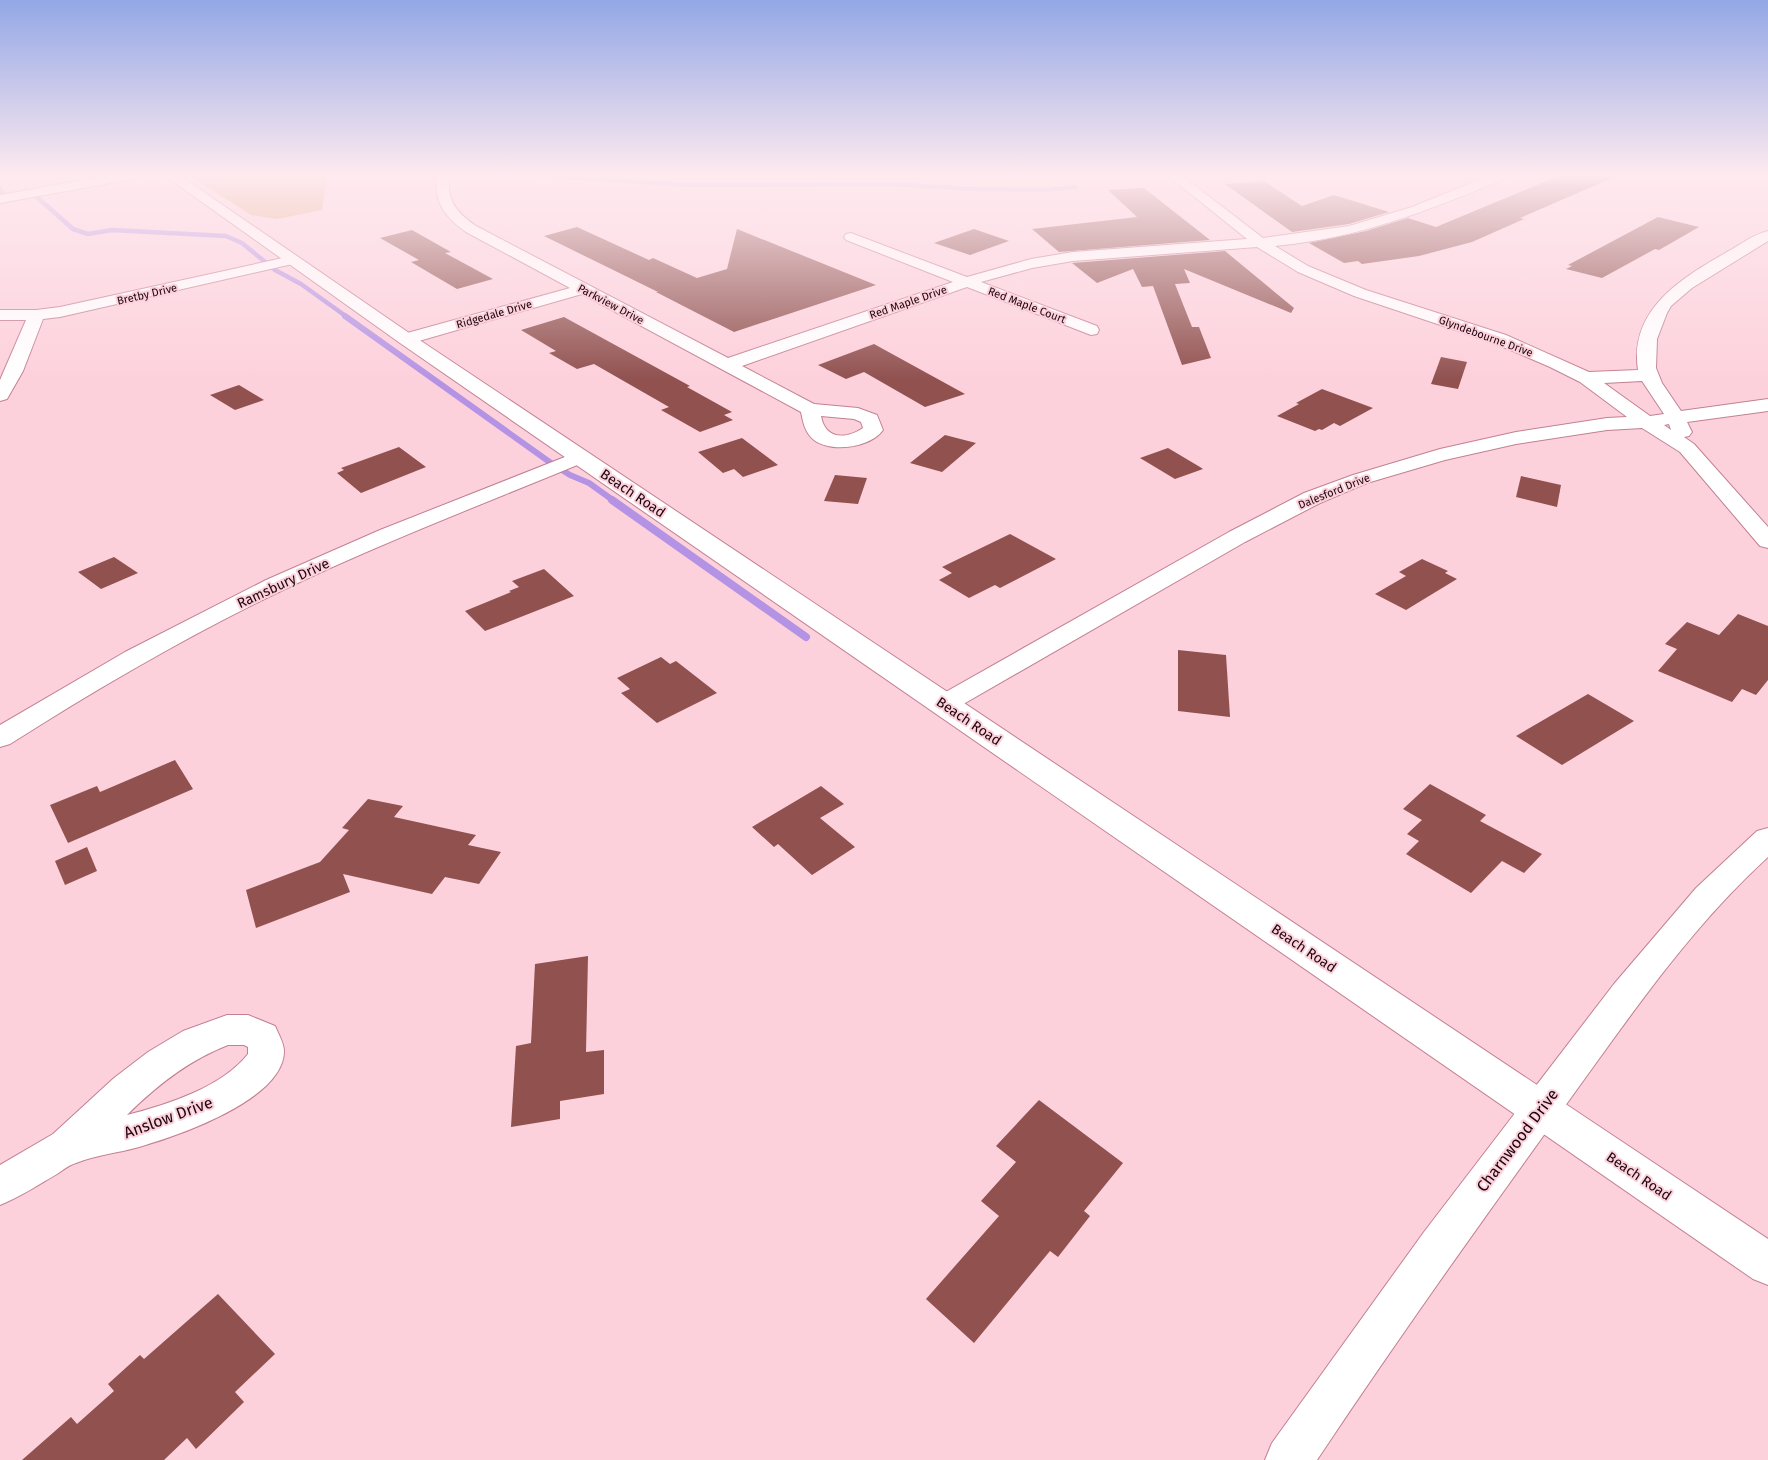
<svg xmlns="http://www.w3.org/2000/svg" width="1768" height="1460" viewBox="0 0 1768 1460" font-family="'Fira Sans',sans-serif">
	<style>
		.green { fill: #dfa572 }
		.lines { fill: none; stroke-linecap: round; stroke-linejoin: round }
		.stream-far2 { stroke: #b493e4; stroke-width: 4.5 }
		.stream-far1 { stroke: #b493e4; stroke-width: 6 }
		.stream { stroke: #b493e4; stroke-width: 8 }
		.building { fill: #90514f }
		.street-casing { stroke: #c28092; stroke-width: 2 }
		.secondary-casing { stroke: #c28092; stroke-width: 2 }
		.street { fill: #fff; fill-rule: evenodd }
		.secondary { fill: #fff; fill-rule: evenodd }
		.labels { text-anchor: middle; stroke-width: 4; stroke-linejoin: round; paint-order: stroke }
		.far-street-label { font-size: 11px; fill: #1c050c; stroke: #fdd1dc }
		.street-label { font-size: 14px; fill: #1c050c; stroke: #fdd1dc }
		.near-street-label { font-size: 16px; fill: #1c050c; stroke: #fdd1dc }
	</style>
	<rect width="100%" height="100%" fill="#fdd1dc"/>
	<path class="green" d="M189,175H326L327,177L322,210L277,219L251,215Z"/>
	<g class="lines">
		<g class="stream-far2">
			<path d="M535,175L691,185L890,184L975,189L1044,190L1075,187"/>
			<path d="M0,189L4,195"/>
			<path d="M38,198L73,229L88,234L112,230L226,236L242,243L275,270L301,284L347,317"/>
		</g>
		<path class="stream-far1" d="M345,316L551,463L570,475L589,483L614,501"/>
		<path class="stream" d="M612,500L806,637"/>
	</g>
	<g class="building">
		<path d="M1561,175H1619L1520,218L1524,219L1472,242L1419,256L1362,264L1358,261L1344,263L1309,243L1366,231L1408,218L1436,227Z"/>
		<path d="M1264,181L1302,206L1334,195L1389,212L1349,224L1292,232L1225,184Z"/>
		<path d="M1144,188L1210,240L1059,252L1032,229L1137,217L1108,190Z"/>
		<path d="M1658,217L1699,227L1659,250L1655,249L1602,278L1566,269L1572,266L1568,265Z"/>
		<path d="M577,227L649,260L653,258L697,278L727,269L737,229L876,285L734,332L656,292H658L544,236Z"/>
		<path d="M974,229L1009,241L970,255L934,243Z"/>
		<path d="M412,230L451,252L445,253L493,279L457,289L411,262L419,260L380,238Z"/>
		<path d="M1225,251L1294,308L1291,313L1184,269L1190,283L1175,284L1192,327H1199L1211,358L1182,365L1153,286L1142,287L1133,269L1097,283L1072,263Z"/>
		<path d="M564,317L690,386L687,387L732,412L724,415L733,420L700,432L661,410L669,407L594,364L577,369L549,353L556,351L521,330Z"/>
		<path d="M874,344L965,394L925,407L864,372L846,379L818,365Z"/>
		<path d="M1441,357L1467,362L1458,389L1431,384Z"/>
		<path d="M239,385L264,400L235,410L210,395Z"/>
		<path d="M1322,389L1373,408L1340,426L1334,423L1322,430L1319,429L1315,431L1277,416L1299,404L1296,403Z"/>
		<path d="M945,435L976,443L942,472L910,463Z"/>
		<path d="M742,438L778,465L743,477L734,469L723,473L698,452Z"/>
		<path d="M399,447L426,467L361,493L337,473L344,470L341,468Z"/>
		<path d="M1168,448L1200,467L1203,469L1175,479L1140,458Z"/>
		<path d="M835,475L867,478L858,504L824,501Z"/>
		<path d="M1521,476L1561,485L1557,507L1516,497Z"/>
		<path d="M1010,534L1056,559L1000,588L995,585L969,598L939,580L952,573L942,567Z"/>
		<path d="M114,557L138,573L101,589L78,572Z"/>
		<path d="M1422,559L1448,571L1445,573L1457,579L1406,610L1375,594L1406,576L1399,572Z"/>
		<path d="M544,569L574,596L485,631L465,611L511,592L509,591L519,587L512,581Z"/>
		<path d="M1738,614L1768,626V680L1756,695L1742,689L1732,702L1658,671L1677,649L1665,644L1687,622L1719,635Z"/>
		<path d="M1178,650L1226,655L1230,717L1178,711Z"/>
		<path d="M661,657L670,664L676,661L717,693L657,723L621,693L630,689L617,678Z"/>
		<path d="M1588,694L1634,721L1562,765L1516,736Z"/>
		<path d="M175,760L193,789L68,843L50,805L97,786L100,792Z"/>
		<path d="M1430,784L1486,815L1480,821L1542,854L1524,873L1502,861L1471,893L1406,854L1419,841L1407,834L1422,820L1403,809Z"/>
		<path d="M821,786L844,804L820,818L855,847L812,875L778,844L774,847L752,827Z"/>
		<path d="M368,799L403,806L394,817L476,835L468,845L501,852L479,884L445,877L432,894L343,874L350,892L256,928L246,890L320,862L349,830L342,828Z"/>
		<path d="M87,847L97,871L65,885L55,861Z"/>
		<path d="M588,956L586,1052L604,1050V1094L560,1101V1119L511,1127L516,1046L531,1043L535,964Z"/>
		<path d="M1039,1100L1123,1163L1084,1211L1090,1216L1058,1257L1050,1251L974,1343L926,1299L999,1216L981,1201L1016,1162L996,1146Z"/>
		<path d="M218,1294L275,1354L235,1392L244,1402L196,1449L187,1438L164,1460H22L71,1417L77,1424L114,1391L108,1384L140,1355L144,1359Z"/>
	</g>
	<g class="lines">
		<defs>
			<g id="street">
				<path d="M111,175H139L133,179L0,203V195Z"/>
				<path d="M438,175H450C445,199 457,213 476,226L728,358L953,282L846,240L844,237L846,234L851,233L967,277L1031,259L1073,252L1247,239L1167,175H1181L1263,238L1349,226L1412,207L1491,175H1509L1507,178C1429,210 1361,238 1275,246L1308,266L1366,290L1506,335L1589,372L1638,370C1629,309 1682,278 1727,252C1740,245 1754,234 1768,231V241L1692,288L1671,306L1667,313L1657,339L1656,368L1662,383L1681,411L1768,399V411L1687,422L1692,432L1689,436L1684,437L1694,444L1768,527V548L1760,546L1680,452L1642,428L1607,430L1516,444L1445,460L1367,483L1320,503L1245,542L953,710L944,713L935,710L931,704L935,698L1229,532L1304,493L1353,475L1440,449L1516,432L1607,418L1627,417L1580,382L1550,367L1494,343L1354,296L1298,272L1257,247L1073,261L1032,268L981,282L1097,326L1099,330L1097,334L1091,335L967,287L742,366L814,404L858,408L877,415L883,430C870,448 831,453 814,440C805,433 803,422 801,412L582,294L412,343H400L398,339L400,335L570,288L466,232C446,218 432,201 438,175ZM1642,381L1664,414L1650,416L1604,383ZM821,416L854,419L861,422L863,428C845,440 825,439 821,416ZM1669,424L1671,430L1664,425Z"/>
				<path d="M292,256L297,257L299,260L297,263L60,317L43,319L23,371L7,399L0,401V380L26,320H0V310H36L60,307Z"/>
				<path d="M580,451L587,453L590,457L587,461C486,503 383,542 283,590C189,635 98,688 10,744L0,747V725L125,652L266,580L380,530Z"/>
				<path d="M1768,828V857C1688,930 1628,1019 1565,1106C1480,1223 1397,1340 1317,1460H1265L1272,1443L1424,1232L1614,984L1696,888L1757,831Z"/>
				<path d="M227,1015H248L275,1026C278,1033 284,1043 284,1051C284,1100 177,1136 139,1147C118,1153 96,1155 76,1163C69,1165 63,1170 57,1174C38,1185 20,1197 0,1205V1165L53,1134L114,1078L148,1052L183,1031ZM228,1045H244L248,1047V1054C221,1088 166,1105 127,1115C156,1086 189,1060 228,1045Z"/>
			</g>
			<path id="secondary" d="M164,175H179L412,335L1768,1239V1285L1753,1279L400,343Z"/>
		</defs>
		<use href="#street" class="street-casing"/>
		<use href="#secondary" class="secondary-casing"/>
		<use href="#street" class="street"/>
		<use href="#secondary" class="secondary"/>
	</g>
	<linearGradient id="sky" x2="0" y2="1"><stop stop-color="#93a7e6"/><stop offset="0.46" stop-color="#feeaef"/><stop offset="1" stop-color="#feeaef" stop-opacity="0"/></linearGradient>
	<rect width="1768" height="380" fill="url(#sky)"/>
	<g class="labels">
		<g class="far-street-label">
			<text transform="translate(147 294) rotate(-13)" y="4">Bretby Drive</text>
			<text transform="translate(908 302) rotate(-19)" y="4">Red Maple Drive</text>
			<text transform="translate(611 304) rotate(28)" y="4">Parkview Drive</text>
			<text transform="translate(1027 305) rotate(21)" y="4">Red Maple Court</text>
			<text transform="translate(494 314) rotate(-16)" y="4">Ridgedale Drive</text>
			<text transform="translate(1486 336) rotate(20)" y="4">Glyndebourne Drive</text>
			<text transform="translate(1334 491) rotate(-22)" y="4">Dalesford Drive</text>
		</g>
		<g class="street-label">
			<text transform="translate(633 493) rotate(34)" y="5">Beach Road</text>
			<text transform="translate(283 583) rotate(-25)" y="5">Ramsbury Drive</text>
			<text transform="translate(969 721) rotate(34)" y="5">Beach Road</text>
			<text transform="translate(1304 948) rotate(34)" y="5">Beach Road</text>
			<text transform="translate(1639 1176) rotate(34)" y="5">Beach Road</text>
		</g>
		<g class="near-street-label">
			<text transform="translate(168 1117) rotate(-20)" y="6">Anslow Drive</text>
			<text transform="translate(1517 1140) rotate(-53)" y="6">Charnwood Drive</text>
		</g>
	</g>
</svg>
